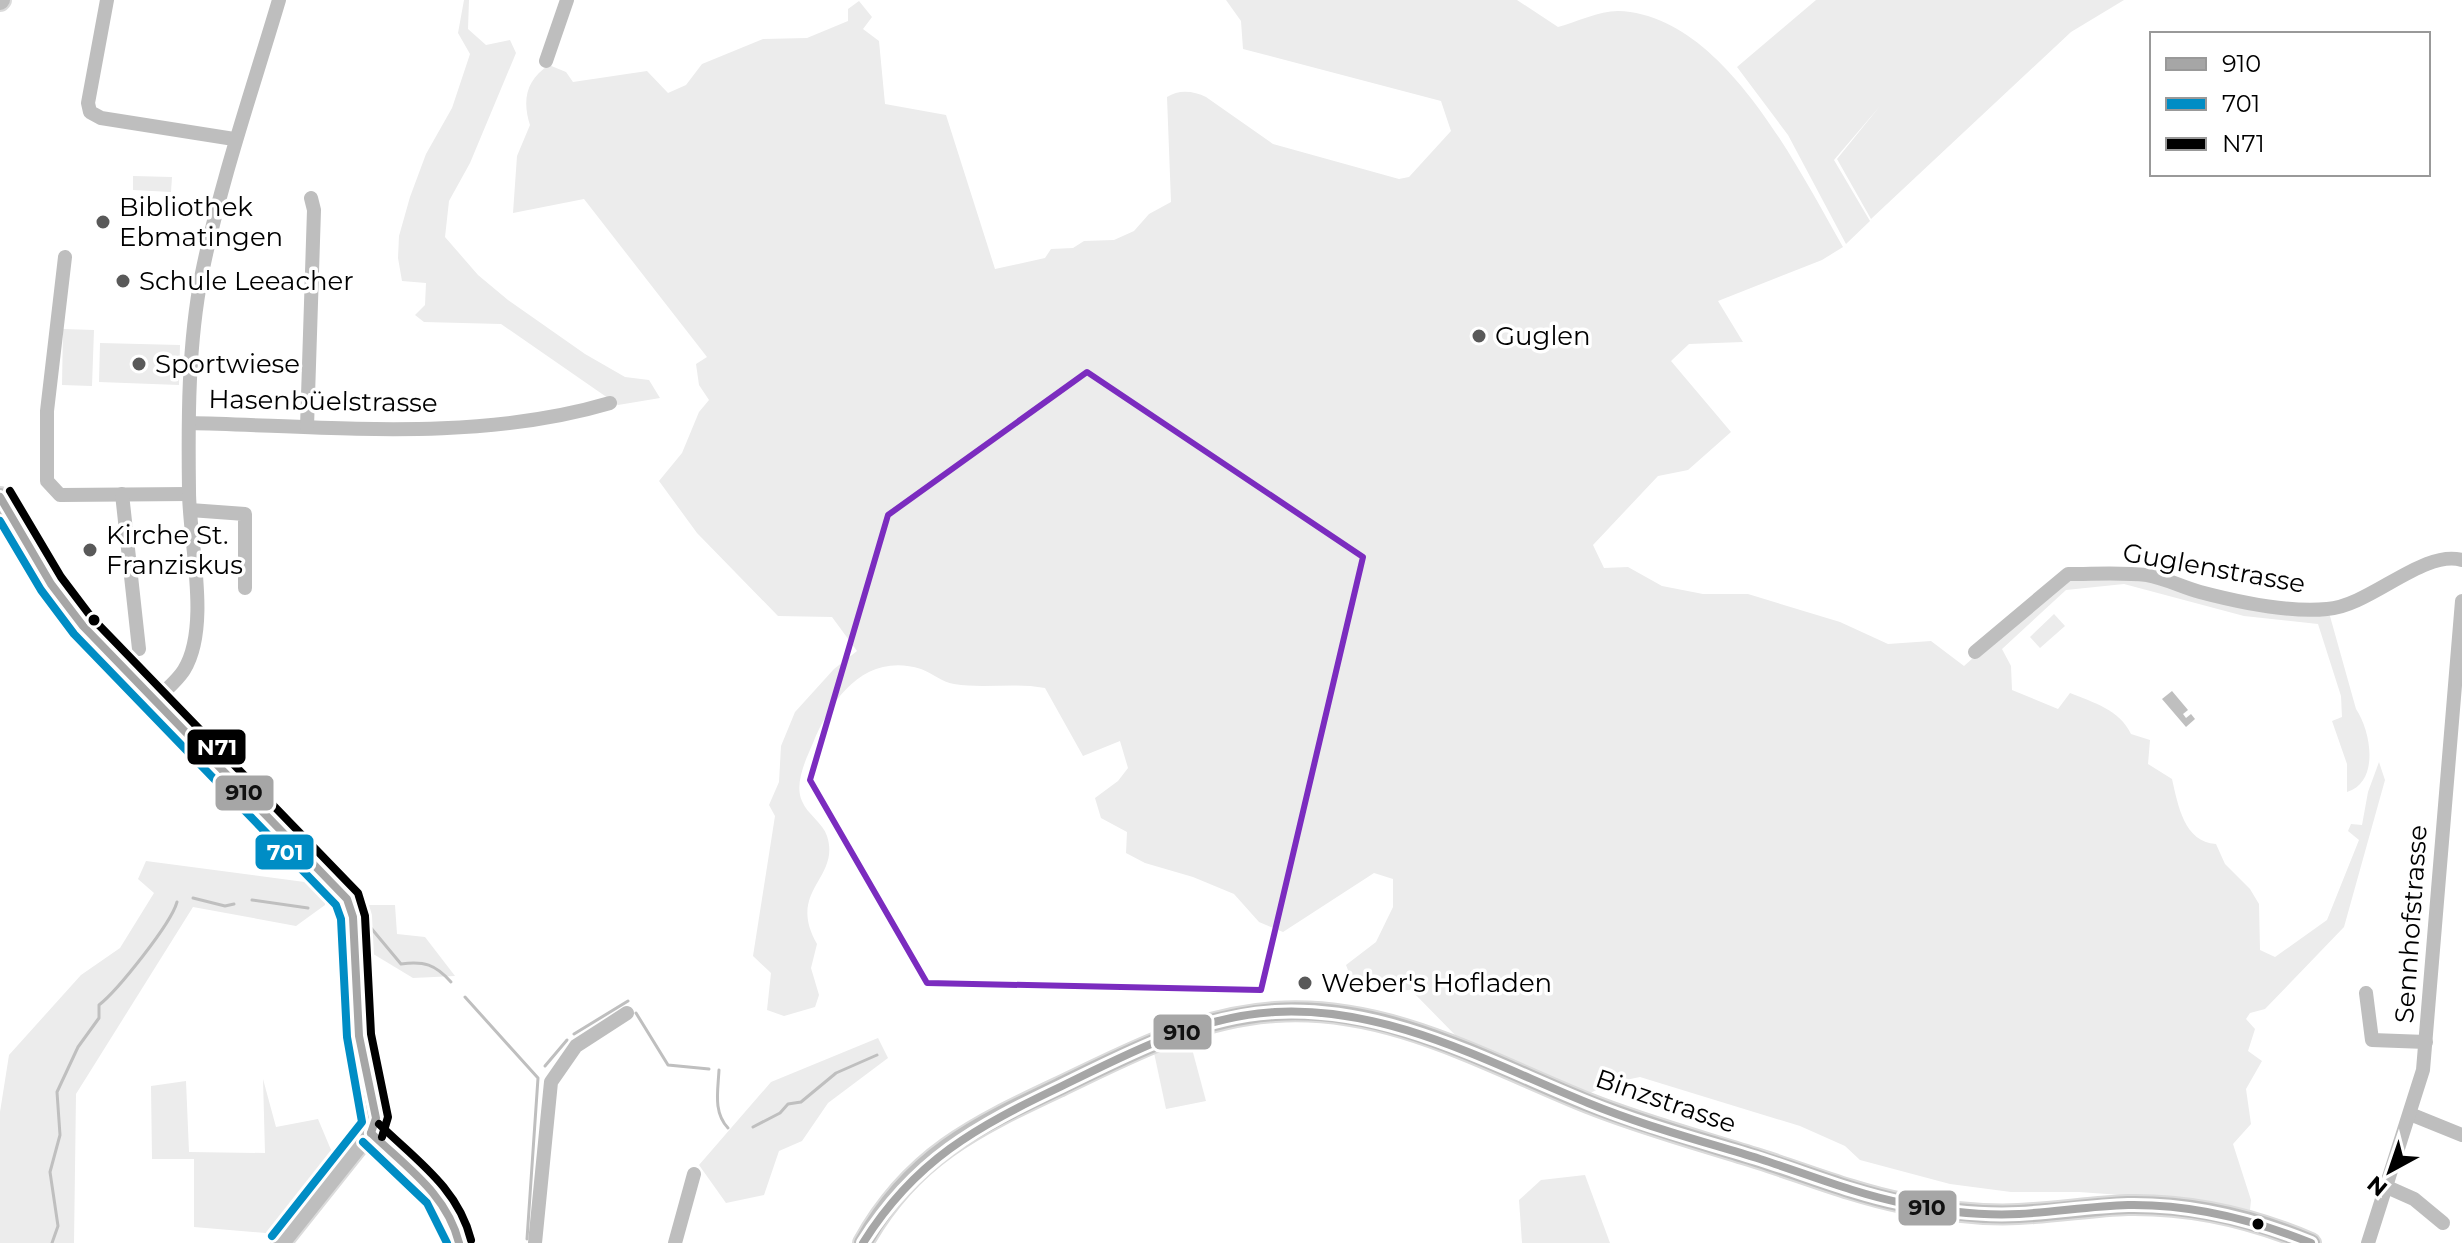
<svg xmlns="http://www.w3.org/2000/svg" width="2462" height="1243" viewBox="0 0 2462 1243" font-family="Montserrat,sans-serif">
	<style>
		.green { fill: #ececec }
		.water { fill: #bfbfbf }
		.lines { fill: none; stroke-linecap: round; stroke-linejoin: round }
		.stream { stroke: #bfbfbf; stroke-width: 3 }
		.major-casing { stroke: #dbdbdb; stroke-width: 22 }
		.minor { stroke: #bebebe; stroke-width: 14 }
		.major { stroke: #bebebe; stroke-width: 18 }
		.bus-1-casing { stroke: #fff; stroke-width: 14 }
		.bus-2-casing { stroke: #fff; stroke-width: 14 }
		.bus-3-casing { stroke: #fff; stroke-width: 14 }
		.bus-1 { stroke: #a6a6a6; stroke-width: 8 }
		.bus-2 { stroke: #008dc5; stroke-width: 8 }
		.bus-3 { stroke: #000; stroke-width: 8 }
		.marked { fill: none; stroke: #7b2cbf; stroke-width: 6; stroke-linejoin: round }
		.poi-dot { fill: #595959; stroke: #fff; stroke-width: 3 }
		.bus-dot { fill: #000; stroke: #fff; stroke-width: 3 }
		.labels { text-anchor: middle; stroke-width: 7; stroke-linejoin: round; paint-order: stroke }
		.poi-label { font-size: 26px; fill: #000; stroke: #fff; text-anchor: start }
		.street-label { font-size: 26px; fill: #000; stroke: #fff }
		.line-badge { stroke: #fff; stroke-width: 3 }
		.badge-label { font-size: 22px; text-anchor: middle; font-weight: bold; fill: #fff }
		.pale-badge-label { font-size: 22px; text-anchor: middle; font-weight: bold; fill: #111 }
	</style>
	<rect width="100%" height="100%" fill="#fff"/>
	<g class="green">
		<path d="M464,0H469L468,29L486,45L510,40L516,53L470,163L449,201L445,237L478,275L508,300L585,354L625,377L649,380L660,398L618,405L501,324L424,322L415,315L425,305L426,283L402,281L398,258L399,236L410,197L426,154L452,108L470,54L458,33Z"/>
		<path d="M1226,0H1517L1558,27C1576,22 1599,11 1618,11C1723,14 1797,167 1843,247L1822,260L1718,301L1743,342L1689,344L1671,361L1731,432L1688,470L1658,476L1593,545L1604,568L1628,567L1662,586L1703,594H1748L1840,622L1888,644L1931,641L1964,666L2068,574H2126L2201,593L2328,609L2356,709C2371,731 2380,782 2347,792V764L2332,721L2342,717L2341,696L2318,624L2244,616L2124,584L2066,590L2002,649L2011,666L2012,690L2058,709L2070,693C2094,703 2119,709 2131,734L2150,740L2148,764L2172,779C2178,805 2184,842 2216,844L2225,864L2250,889L2259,904L2260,950L2275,957L2327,920L2359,840L2348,831L2351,824L2362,825L2368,792L2379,762L2385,780L2344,927L2265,1009L2250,1013L2246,1019L2255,1029L2248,1051L2262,1061L2246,1089L2251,1124L2233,1144L2251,1200L2250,1210L2177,1199L2079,1192H2011L1950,1184L1860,1160L1845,1146L1800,1126L1640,1077L1611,1083L1586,1095L1460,1040L1411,990L1389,991L1350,975L1346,965L1376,942L1393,907V879L1374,873L1283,932L1259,922L1234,894L1193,877L1145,863L1126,853L1127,832L1101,818L1095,798L1118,781L1128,768L1120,741L1083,756L1045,688C1015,682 985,689 954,684C942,682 932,673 921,669C866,652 832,697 813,743C806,759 794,784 802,801C807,814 823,823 827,836C841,879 786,890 817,944L811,968L819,995L815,1007L784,1016L767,1010L771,973L753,956L775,816L769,805L779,782L781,746L795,712L834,669L857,651L832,617L778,616L697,533L659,481L682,453L699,412L709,400L699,385L696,364L707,357L584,199L513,213L517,156L530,125C522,100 526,80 549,65L566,72L573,82L647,71L668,93L686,85L702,64L763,39L807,38L848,21V9L859,1L872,17L863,29L879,41L885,104L946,115L995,269L1045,258L1051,249L1073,248L1084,241L1114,240L1134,231L1149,214L1171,202L1167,97C1179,89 1194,91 1206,97L1273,144L1399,179L1409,177L1451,131L1441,101L1243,49L1241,21Z"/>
		<path d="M1816,0H2124L2071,32L1871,219L1837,159L1880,106L1834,160L1870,221L1846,244L1788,135L1737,67Z"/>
		<path d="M133,176L172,177L171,192L133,190Z"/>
		<path d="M63,329L94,330L92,386L62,385Z"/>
		<path d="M100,343L180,345L179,385L99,382Z"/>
		<path d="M2054,614L2065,626L2040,648L2030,637Z"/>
		<path d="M146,861L327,885L325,905L296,926L193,907L76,1094L74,1243H0V1112L9,1055L81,975L120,948L154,893L138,879Z"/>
		<path d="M369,905H395L397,934L425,937L455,976L413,978L370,952Z"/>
		<path d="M1188,1034L1206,1101L1166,1109L1153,1048Z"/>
		<path d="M878,1038L888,1058L828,1103L802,1141L779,1151L764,1195L726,1203L699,1165L771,1082Z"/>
		<path d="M263,1079L276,1127L318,1119L334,1157L277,1234L194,1227V1159H152L151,1086L186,1081L189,1152L265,1153Z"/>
		<path d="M1585,1175L1610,1243H1522L1519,1200L1541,1180Z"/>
	</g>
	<path class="water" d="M2172,691L2188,710L2183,714L2186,718L2191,714L2195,719L2186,727L2162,699Z"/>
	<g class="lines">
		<g class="stream">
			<path d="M193,898L225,906L234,904"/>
			<path d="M252,900L308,908"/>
			<path d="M371,928L401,964C424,961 435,964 451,982"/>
			<path d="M465,997L538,1078L527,1239"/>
			<path d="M636,1013L668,1065L709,1069"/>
			<path d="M574,1034L628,1001"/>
			<path d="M545,1066L567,1040"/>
			<path d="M719,1070C718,1091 713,1112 728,1128"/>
			<path d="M753,1127L780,1113L788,1104L801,1102L836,1073L877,1055"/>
			<path d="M52,1243L58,1226L50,1172L60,1135L57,1092L78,1047L99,1018V1005C117,991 171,924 177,902"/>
		</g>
		<defs>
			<g id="major">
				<path d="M0,1L1,0"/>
				<path d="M0,497L51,584L83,626L347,899L353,917L359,1036L375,1125L281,1243"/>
				<path d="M371,1133C402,1165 453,1195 459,1243"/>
				<path d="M863,1243C911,1156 976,1126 1061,1086C1130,1053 1197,1017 1275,1012C1388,1004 1486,1062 1588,1103C1643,1125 1702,1141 1759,1159C1806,1174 1853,1193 1902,1203C1945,1212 1990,1217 2034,1213C2065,1211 2097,1206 2128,1205C2191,1204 2253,1218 2311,1243"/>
			</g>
		</defs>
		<use href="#major" class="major-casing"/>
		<g class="minor">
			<path d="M107,0L88,103L90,112L101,118L234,139"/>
			<path d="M546,61L567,0"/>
			<path d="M65,257L47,411V481L60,495L189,494"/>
			<path d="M189,423C328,426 475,443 610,403"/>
			<path d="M307,427L314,210L311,198"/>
			<path d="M122,494L139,649"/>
			<path d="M190,510L245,514V588"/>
			<path d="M1975,652L2068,574C2094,574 2121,572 2147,575C2165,578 2182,587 2200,592C2238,602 2288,613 2327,609C2370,606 2423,549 2462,560"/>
			<path d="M155,700C165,691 177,681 184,670C211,626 189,541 189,491C188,419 188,344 202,273C221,180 252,91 279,0"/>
			<path d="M2366,993L2372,1040L2426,1042"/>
			<path d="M2410,1114L2462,1135"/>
			<path d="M2387,1187L2414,1199L2443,1223"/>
			<path d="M535,1243L551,1082L576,1046L627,1013"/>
			<path d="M675,1243L694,1174"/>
			<path d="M2368,1243L2423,1070L2462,601"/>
		</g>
		<use href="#major" class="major"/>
		<defs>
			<g id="bus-1">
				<path d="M0,497L51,584L83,626L347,899L353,917L359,1036L376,1118L371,1133"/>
				<path d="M371,1133C406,1167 447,1194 459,1243"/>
				<path d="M863,1243C915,1160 976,1127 1062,1086C1129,1053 1199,1016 1275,1012C1388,1006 1487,1062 1588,1103C1644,1126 1702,1141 1760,1159C1807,1174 1853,1193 1902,1203C1940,1211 1980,1216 2019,1214C2055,1212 2092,1206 2128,1205C2192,1204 2252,1219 2311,1243"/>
			</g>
			<g id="bus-2">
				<path d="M0,521L41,590L74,634L336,905L341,919L347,1037L362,1122L272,1236"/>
				<path d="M363,1142L427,1203L447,1243"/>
			</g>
			<g id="bus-3">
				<path d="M10,491L61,577L92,618L358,893L365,916L371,1034L388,1117L382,1137"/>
				<path d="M379,1124C416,1160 458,1188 471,1240"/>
			</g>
		</defs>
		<use href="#bus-1" class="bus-1-casing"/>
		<use href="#bus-2" class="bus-2-casing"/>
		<use href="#bus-3" class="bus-3-casing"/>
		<use href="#bus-1" class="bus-1"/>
		<use href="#bus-2" class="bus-2"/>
		<use href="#bus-3" class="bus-3"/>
	</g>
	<path class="marked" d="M1087,372L1363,557L1261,990L927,983L810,780L888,515Z"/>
	<g class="poi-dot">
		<circle cx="103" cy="222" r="8"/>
		<circle cx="123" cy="281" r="8"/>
		<circle cx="1479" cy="336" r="8"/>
		<circle cx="139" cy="364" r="8"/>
		<circle cx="90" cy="550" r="8"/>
		<circle cx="1305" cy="983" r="8"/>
	</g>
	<g class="bus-dot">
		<circle cx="94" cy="620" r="7"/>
		<circle cx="2258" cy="1224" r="7"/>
	</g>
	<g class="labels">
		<g class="poi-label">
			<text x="119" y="216">Bibliothek<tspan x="119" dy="30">Ebmatingen</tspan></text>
			<text x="139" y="290">Schule Leeacher</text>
			<text x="1495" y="345">Guglen</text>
			<text x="155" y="373">Sportwiese</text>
			<text x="106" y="544">Kirche St.<tspan x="106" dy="30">Franziskus</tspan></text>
			<text x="1321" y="992">Weber's Hofladen</text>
		</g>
		<g class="street-label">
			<text transform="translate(323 401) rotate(1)" y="9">Hasenbüelstrasse</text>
			<text transform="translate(2214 568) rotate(10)" y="9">Guglenstrasse</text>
			<text transform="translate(2411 924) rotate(-86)" y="9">Sennhofstrasse</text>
			<text transform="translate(1666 1101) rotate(19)" y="9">Binzstrasse</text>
		</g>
	</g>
	<g class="line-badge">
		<rect x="186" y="728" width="61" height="38" rx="8" fill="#000"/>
		<rect x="214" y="774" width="61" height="38" rx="8" fill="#a6a6a6"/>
		<rect x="254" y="833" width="61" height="38" rx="8" fill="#008dc5"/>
		<rect x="1152" y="1013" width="61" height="38" rx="8" fill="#a6a6a6"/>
		<rect x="1897" y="1189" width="61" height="38" rx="8" fill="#a6a6a6"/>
	</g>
	<g class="badge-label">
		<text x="217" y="755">N71</text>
		<text x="285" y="860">701</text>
	</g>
	<g class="pale-badge-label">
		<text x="244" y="800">910</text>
		<text x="1182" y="1040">910</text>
		<text x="1927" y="1215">910</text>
	</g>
	<rect x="2150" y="32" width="280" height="144" fill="#ffffff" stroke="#999999" stroke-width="2"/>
	<rect x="2166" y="58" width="40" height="12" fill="#a6a6a6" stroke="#999999" stroke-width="2"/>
	<text x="2222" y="72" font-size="24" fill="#000000">910</text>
	<rect x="2166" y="98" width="40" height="12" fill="#008dc5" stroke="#999999" stroke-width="2"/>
	<text x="2222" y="112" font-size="24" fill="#000000">701</text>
	<rect x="2166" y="138" width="40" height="12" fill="#000000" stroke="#999999" stroke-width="2"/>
	<text x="2222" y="152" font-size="24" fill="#000000">N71</text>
	<g transform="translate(2390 1171) rotate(220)" stroke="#ffffff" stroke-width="6" paint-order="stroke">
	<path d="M0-6L14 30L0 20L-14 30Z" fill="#000000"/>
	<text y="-12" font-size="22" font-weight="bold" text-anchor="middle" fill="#000000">N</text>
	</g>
</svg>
